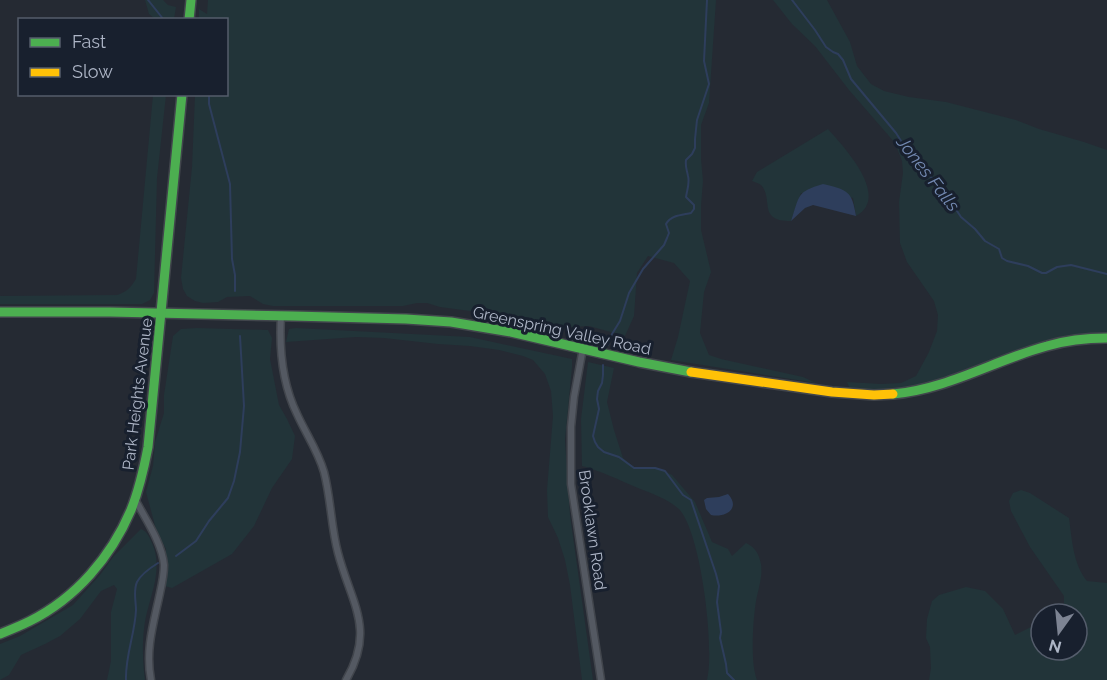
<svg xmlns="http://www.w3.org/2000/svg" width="1107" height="680" viewBox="0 0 1107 680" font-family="Raleway,sans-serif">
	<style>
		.green { fill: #223439 }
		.water { fill: #2e3e5c }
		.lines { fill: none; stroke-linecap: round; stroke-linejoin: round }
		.stream { stroke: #2e3e5c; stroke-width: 2 }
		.street-casing { stroke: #41454c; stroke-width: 9 }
		.fast-casing { stroke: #41454c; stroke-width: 12 }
		.slow-casing { stroke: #41454c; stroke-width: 12 }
		.street { stroke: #545962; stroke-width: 6 }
		.fast { stroke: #4caf50; stroke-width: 9 }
		.slow { stroke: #ffc107; stroke-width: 9 }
		.labels { text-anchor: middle; stroke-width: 6; stroke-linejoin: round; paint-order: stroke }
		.street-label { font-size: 16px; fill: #adb5c6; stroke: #18202e }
		.water-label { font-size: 18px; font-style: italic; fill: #7389b1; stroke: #18202e }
	</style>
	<rect width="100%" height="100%" fill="#252a33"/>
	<g class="green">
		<path d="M145,0H163L168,5L176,7L174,19H155L149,14Z"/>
		<path d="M208,0H716L709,103L701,125V159L703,181L701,206V230L711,272L704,292L700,333L709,355L721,359L803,377L816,383L671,360L678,337L690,281L674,263L648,256L637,273L634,316L625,336L589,326L558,328L485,313L440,307L427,303H417L403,306H273L263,304L250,296L227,297L218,302L203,303L195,301L187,296L183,289L181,278L192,167L195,95L226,94V20L199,19V9L207,14Z"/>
		<path d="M773,0H827L850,42L857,66L871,84L884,91L909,97L946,102L1016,120L1039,129L1084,142L1107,150V332L1069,335L1024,347L974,370L920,386L888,390L850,389L847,382L881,384L901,383L916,376L929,352L937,331L938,315L934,301L907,262L900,243L899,202L903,173L902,161L895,143L849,90L815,46L792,24Z"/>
		<path d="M153,95H166L157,178L154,293L150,300L142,304H0V296L117,295C127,292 131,287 136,279Z"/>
		<path d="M828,129C844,147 891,197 856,216L853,198L801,193L791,221C757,221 774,199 761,185C759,183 754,182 752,181L757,172Z"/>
		<path d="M197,328L268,330L272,338L270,359L279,405L287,419L295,436L292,459L272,488L254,526L232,554L172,588L165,586L166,549L157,533L146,492L153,466L155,442L164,413V395L173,336L181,329Z"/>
		<path d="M296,328L470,337L572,359V367L565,440L570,515L593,680H582L570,585L565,560L558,538L548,517L547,490L553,416L551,391L545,374L533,360L523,356L499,350L470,346L438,344L384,338L356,337L286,342L289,329Z"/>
		<path d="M588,362L614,368L607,402L614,430L623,458L635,468L656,467L672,475L695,502L712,542L728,549L732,556L746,543C755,547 759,554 761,564C763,576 758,590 756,601C753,620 750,663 757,680H707C715,649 701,532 679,509C668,499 651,493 638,488C619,480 601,471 582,466L581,419Z"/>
		<path d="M1021,490L1030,493L1069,518C1072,539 1073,564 1087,581L1107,583V680H929L931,668L930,647L926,638L927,619L932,601L939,595L966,587L985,591L1003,609L1015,635L1041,622V650H1077V614H1057L1064,606V596L1030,547L1011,511L1009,501L1013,493Z"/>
		<path d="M141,529C148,532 149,537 152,543C165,572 147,600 144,629C142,644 143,665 145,680H107L111,661V612L117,589L114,585L101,591L80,619L60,636L45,644L21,655L9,675L0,680V644L20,636L73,605L100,575L113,557Z"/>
	</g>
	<g class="water">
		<path d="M823,184C848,190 852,191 856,216L813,205L805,208L791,221C800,195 796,192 823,184Z"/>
		<path d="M728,494C741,508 726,518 711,515L706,509L704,500L707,498L719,497Z"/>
	</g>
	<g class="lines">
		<g class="stream">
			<path d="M148,0L164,20"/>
			<path d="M792,0L815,30L826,47L833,52L838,54L843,60L851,79L896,133L903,144L937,184L946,192L951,202L961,217L975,229L985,241L999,249L1002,258L1007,261L1028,266L1042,273H1046L1057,267L1071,265L1107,274"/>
			<path d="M209,94V104L230,184L232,259L235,275V291"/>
			<path d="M608,345L612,334L620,321L629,293L643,269L664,245L667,238L669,233L666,224C671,215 682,215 691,213L694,209V205L686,197C687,190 690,183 688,176C687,170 685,167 686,160L692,154L695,148V139L697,120L709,84L704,61L707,0"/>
			<path d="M603,365V375L602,383L598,391L597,399L599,409L593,436L595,442L598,447L604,452L619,457L634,468H655L665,471L683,495L691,500L716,574L719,586L717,602L721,632L720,638L726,664L727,673L734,680"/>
			<path d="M176,556L196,541L209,521L228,498L234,481L240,452L244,406L240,336"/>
			<path d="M126,680C125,656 135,634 136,610C136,601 133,591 137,582C141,574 150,568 158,563"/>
		</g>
		<defs>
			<g id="street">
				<path d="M281,316C279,350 282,383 297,414C306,434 318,451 324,472C331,499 331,527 338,553C351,603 376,629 346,680"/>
				<path d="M583,348L574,397L571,427V484L601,680"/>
				<path d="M136,501C146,520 162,543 164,565C164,574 162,584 160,593C154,622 145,649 151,680"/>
			</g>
			<g id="fast">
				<path d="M189,20L191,0"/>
				<path d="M0,312H110L293,316L406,319L451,322L511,332L639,362L691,372"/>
				<path d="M893,394C948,389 995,360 1047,346C1067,340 1087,338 1107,338"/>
				<path d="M0,634C10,630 20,626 30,621C76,598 111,557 131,510C139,490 144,468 148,447L182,94"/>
			</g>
			<path id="slow" d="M691,372L832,392L874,395L893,394"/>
		</defs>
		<use href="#street" class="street-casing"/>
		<use href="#fast" class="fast-casing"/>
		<use href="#slow" class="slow-casing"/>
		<use href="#street" class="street"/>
		<use href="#fast" class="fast"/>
		<use href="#slow" class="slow"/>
	</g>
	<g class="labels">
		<g class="street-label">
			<text transform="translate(562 330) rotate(12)" y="6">Greenspring Valley Road</text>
			<text transform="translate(137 394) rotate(-83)" y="6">Park Heights Avenue</text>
			<text transform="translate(593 530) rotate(82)" y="6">Brooklawn Road</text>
		</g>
		<g class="water-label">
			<text transform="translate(928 174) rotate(52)" y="6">Jones Falls</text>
		</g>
	</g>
	<rect x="18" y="18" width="210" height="78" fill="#18202e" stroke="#545c6b" stroke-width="1.5"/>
	<rect x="30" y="38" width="30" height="9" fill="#4caf50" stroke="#545c6b" stroke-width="1.5"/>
	<text x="72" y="48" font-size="18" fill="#adb5c6">Fast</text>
	<rect x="30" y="68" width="30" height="9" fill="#ffc107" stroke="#545c6b" stroke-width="1.5"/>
	<text x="72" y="78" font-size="18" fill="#adb5c6">Slow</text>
	<g transform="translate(1059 632) rotate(195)"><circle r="28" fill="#18202e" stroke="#545c6b" stroke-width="1.5"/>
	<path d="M0-4.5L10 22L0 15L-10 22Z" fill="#7d8493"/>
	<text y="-9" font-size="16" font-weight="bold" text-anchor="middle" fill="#adb5c6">N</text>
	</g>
</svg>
